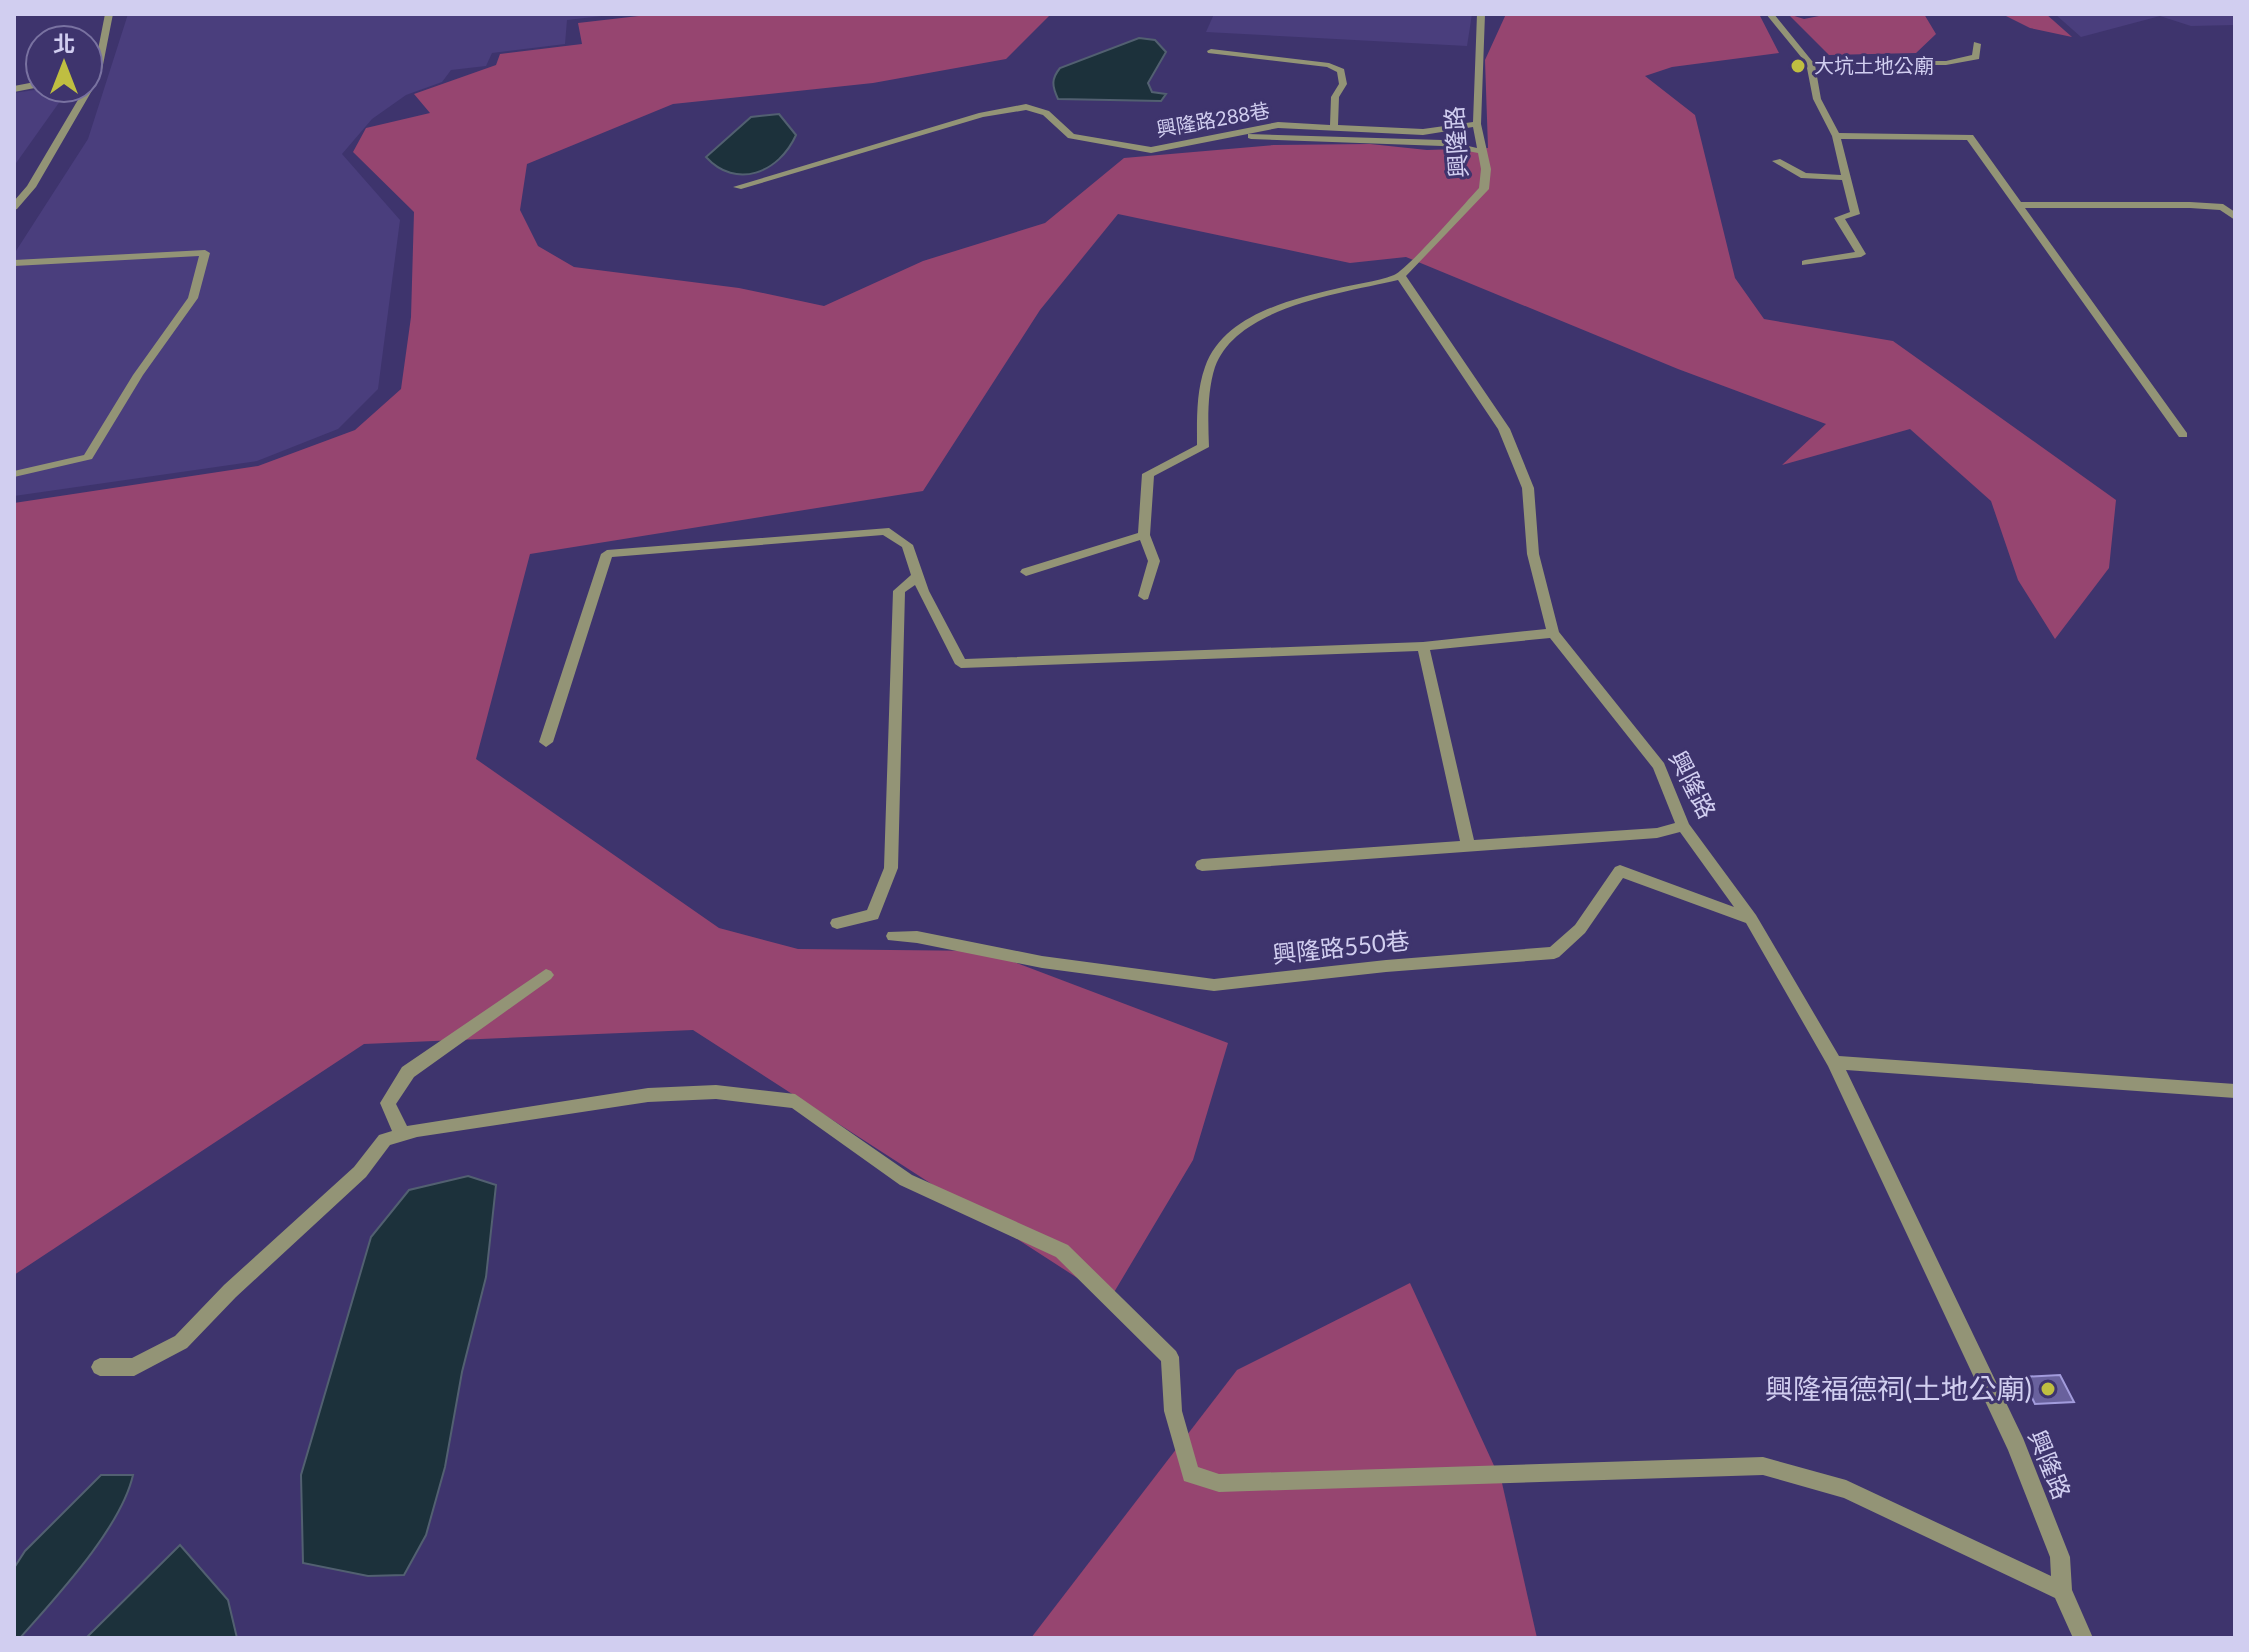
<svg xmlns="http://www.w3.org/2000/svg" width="2249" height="1652" viewBox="0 0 2249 1652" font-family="Lato,'Noto Sans TC',sans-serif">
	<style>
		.built { fill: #4a3e7d }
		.green { fill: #964570 }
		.water { fill: #1c313b; stroke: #526071; stroke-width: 2 }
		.building { fill: #69619d; stroke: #a29bdc; stroke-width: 2 }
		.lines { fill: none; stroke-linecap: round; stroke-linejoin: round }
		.minor { fill: #939476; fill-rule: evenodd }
		.poi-dot { fill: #bfbe41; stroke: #3e346d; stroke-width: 3 }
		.labels { text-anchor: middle; stroke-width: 6; stroke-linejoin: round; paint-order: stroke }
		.far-poi-label { font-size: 20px; fill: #d1cef0; stroke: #3e346d; text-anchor: start }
		.far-street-label { font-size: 20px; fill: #d1cef0; stroke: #3e346d }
		.street-label { font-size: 24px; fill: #d1cef0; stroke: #3e346d }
		.near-poi-label { font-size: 28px; fill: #d1cef0; stroke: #3e346d; text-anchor: end }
	</style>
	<rect width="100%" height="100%" fill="#3e346d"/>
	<g class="built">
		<path d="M128,14H619L567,20L565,44L492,53L486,66L451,70L442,82L406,95L372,119L342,154L400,220L378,389L338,429L257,461L14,496V254L88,139Z"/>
		<path d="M1214,14H1472L1467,46L1206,32Z"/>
		<path d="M2055,14H2235V25L2191,26L2160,16L2081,37Z"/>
		<path d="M48,88L63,97L14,166V93Z"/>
	</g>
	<g class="green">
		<path d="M656,14H1051L1006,59L873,83L673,104L527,164L520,210L538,246L574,267L739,288L824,306L923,261L1045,223L1124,158L1274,145L1370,144L1427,150L1488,148L1485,60L1506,14H1759L1779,53L1672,67L1645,76L1695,115L1735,278L1764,319L1893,341L2116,500L2109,568L2055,639L2018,580L1991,501L1910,429L1782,465L1826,424L1678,369L1406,257L1350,263L1118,214L1040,310L923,491L530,554L476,759L719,928L798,949L985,951L1228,1043L1193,1160L1110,1299L693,1030L364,1044L14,1275V503L258,466L355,430L401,389L411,317L414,212L353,152L366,128L430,113L414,94L496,65L500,54L582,44L578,23Z"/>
		<path d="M1788,14L1804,19L1829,14H1924L1936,34L1916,53L1829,55Z"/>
		<path d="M2002,14H2046L2072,37L2030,28Z"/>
		<path d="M1410,1283L1502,1483L1537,1638H1031L1237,1370Z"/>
	</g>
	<g class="water">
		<path d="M1139,38L1155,40L1166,52L1148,83L1152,92L1166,94L1161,101L1058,99C1052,86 1051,79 1060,68Z"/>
		<path d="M779,114L796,135C779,173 736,190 706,157L751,117Z"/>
		<path d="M468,1176L496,1185L486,1277L462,1372L445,1467L426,1535L404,1575L368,1576L303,1563L301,1475L371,1237L409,1190Z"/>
		<path d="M101,1475H133C121,1528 56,1597 20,1638H14V1568L25,1551Z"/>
		<path d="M180,1545L228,1600L237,1638H86Z"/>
	</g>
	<path class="building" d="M2060,1375L2074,1402L2035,1404L2022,1377Z"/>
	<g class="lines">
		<g class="minor">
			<path d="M105,14H113L101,75L36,187L17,209L14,210V201L27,186L85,88H88L93,75Z"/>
			<path d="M1477,14H1485L1481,124L1491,169L1489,189L1406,276L1510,429L1534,488L1539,554L1559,632L1664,763L1689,824L1756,915L1839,1056L2235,1084V1098L1846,1070L2023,1438L2070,1557L2072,1590L2093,1638H2073L2055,1598L1844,1498L1763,1475L1219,1492L1184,1481L1164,1411L1161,1361L1056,1257L900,1185L792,1108L716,1099L648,1102L417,1137L390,1145L366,1177L236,1297L187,1348L134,1376H100L94,1373L91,1367L94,1361L100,1358H132L175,1336L224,1285L354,1167L379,1135L392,1131L380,1103L402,1067L546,969L551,971L554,975L551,979L414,1077L396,1104L407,1126L648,1088L716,1085L795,1094L912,1175L1068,1245L1176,1351L1179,1357L1182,1411L1198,1467L1219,1474L1763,1457L1846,1480L2051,1576L2050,1557L2008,1450L1828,1066L1746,923L1623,878L1585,933L1559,957L1554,959L1386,972L1214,991L1042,968L917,943L888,940L886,936L888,932L917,931L1042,956L1214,979L1386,960L1550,947L1575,925L1615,867L1620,865L1734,907L1680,832L1657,838L1202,871L1197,869L1195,865L1197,861L1202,859L1460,841L1418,651L961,668L955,664L915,585L905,592L898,868L878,919L837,929L832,927L830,923L832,919L867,910L884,868L893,591L911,575L902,547L883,535L612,557L553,742L546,747L539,742L601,554L607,550L889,528L913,545L929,591L965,659L1423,642L1546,629L1527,554L1522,488L1498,429L1398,280C1344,293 1237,306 1215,367C1207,392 1208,421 1209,447L1154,476L1150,535L1160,561L1148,599L1144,600L1138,596L1148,561L1140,540L1026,576L1020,572L1022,569L1138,533L1142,474L1197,445C1197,420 1196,392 1205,367C1223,316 1288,300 1335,289C1354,284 1376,282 1394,275C1408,269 1465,203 1479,188L1481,169L1478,153L1442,146L1251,139L1248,138V134L1442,140L1477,148L1473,127L1423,135L1278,128L1151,153L1068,138L1043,115L1026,110L983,117L741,189L733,187L979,113L1026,104L1049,111L1074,134L1151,147L1278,122L1330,125L1331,97L1339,84L1337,72L1327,67L1208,53L1207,51L1211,49L1329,63L1344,69L1347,84L1339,97L1338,125L1423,129L1473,122ZM1550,638L1653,768L1675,823L1657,828L1474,840L1430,650Z"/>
			<path d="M1766,14H1774L1812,61H1946L1972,55L1974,42L1981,44L1979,59L1946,65H1815L1821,99L1839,133L1973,135L2021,202H2190L2223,204L2235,212V220L2220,210L2190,208H2025L2187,433V437H2179L1967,140L1841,139L1860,214L1845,219L1866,254L1861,257L1802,265V261L1805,260L1855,252L1834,218L1850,212L1842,180L1801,178L1772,161L1780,159L1806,173L1841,175L1832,136L1813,99L1806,63Z"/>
			<path d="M40,81V87L14,92V86Z"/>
			<path d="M205,250L210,253L198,298L143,375L92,459L14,477V471L84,455L133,375L188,298L199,256L14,266V260Z"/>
		</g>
	</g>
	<g class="poi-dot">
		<circle cx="1798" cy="66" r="8"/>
		<circle cx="2048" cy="1389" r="8"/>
	</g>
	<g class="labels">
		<g class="far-poi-label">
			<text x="1814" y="73">大坑土地公廟</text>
		</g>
		<g class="far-street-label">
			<text transform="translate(1213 120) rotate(-10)" y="7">興隆路288巷</text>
		</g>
		<g class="street-label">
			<text transform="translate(1457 142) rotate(-94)" y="8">興隆路</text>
			<text transform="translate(1692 785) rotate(63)" y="8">興隆路</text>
			<text transform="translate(1341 948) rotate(-6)" y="8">興隆路550巷</text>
			<text transform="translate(2049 1465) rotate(68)" y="8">興隆路</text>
		</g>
		<g class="near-poi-label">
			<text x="2032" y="1399">興隆福德祠(土地公廟)</text>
		</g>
	</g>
	<rect width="2249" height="1652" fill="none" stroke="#d1cef0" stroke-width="32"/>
	<g transform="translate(64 64)"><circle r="38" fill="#3e346d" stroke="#7972a1" stroke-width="2"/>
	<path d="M0-6L14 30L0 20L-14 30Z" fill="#bfbe41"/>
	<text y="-12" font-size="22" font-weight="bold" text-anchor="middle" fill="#d1cef0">北</text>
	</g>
</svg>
